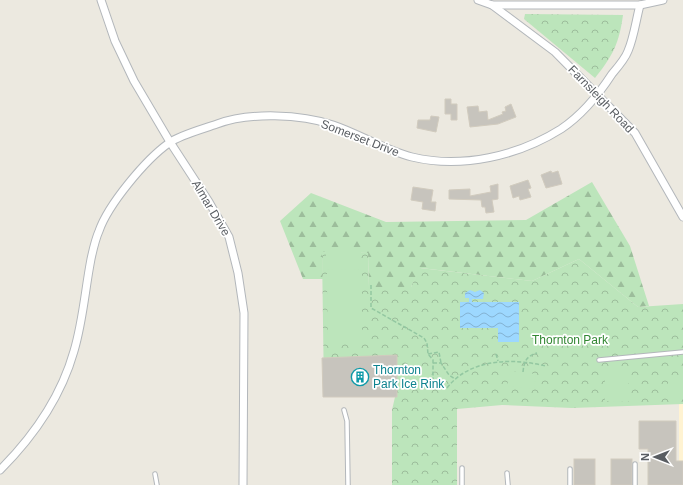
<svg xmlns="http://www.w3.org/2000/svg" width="683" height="485" viewBox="0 0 683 485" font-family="Helvetica,sans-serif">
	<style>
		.commercial { fill: #fff3d2 }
		.forest { fill: url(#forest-firs) }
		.park { fill: url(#park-crowns) }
		.pitch { fill: #bce5bb }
		.water { fill: url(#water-waves) }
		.building { fill: #c7c4bd; stroke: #d1cbbe }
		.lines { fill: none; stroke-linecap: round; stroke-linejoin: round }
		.service-casing { stroke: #b3b7bb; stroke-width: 5.5 }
		.minor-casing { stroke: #b3b7bb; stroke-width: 9 }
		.path { stroke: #93c7a1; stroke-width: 1.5; stroke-dasharray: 4 2; stroke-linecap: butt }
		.service { stroke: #fff; stroke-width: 3.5 }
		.minor { stroke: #fff; stroke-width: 7 }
		.labels { text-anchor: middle; stroke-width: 3.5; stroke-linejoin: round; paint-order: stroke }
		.street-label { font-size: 12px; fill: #595d62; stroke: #fff }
		.park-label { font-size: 12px; fill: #328733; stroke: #fff }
		.culture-label { font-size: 12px; fill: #0d838f; stroke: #fff; text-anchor: start }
	</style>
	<defs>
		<pattern id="forest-firs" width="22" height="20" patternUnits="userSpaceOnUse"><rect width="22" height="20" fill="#bce5bb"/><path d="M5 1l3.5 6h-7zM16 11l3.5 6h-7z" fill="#9cbd9b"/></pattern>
		<pattern id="park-crowns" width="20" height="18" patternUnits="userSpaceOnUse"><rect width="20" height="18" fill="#bce5bb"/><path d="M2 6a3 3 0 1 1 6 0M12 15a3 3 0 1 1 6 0" fill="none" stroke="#9cbd9b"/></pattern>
		<pattern id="water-waves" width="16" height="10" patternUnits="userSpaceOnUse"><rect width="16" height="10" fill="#9dd8ff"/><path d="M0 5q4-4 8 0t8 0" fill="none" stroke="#83b2d2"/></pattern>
	</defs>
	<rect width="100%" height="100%" fill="#ece9e0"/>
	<rect class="commercial" x="679" y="404" width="4" height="81"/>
	<path class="forest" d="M592,182L630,246L649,306L638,307L579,259L532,281L421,268L411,287H369L368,253L322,252L323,279H303L280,221L311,193L386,222L526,220Z"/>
	<g class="park">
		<path d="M525,14L623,15C619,44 613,55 595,78L524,19Z"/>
		<path d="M322,252L368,253L369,287H411L420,268L532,281L579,259L638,307L683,304V404L572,408L502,405L457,409V485H392V410L395,397L324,394Z"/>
	</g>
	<g class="pitch">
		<path d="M326,251H361V270L326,269Z"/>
		<rect x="327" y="270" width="35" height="17"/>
		<path d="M327,288H362V343H328Z"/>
		<path d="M605,369H628V402L605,401Z"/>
		<path d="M510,371L536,374L534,389L507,386Z"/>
		<rect x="668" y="376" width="15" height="17"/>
	</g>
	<path class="water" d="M470,290L475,292L480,290L484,293L483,299H472V302H519V342H498V328H460V302H469V298H465V293Z"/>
	<g class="building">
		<path d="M445,99H451V104H457V120H451V114H445Z"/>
		<path d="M511,104L516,117L498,124L470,127L467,107L478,106L479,112L487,111L488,120L503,114L502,112L506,111L505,107Z"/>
		<path d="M431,116L439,117L436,132L417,128L418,120H430Z"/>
		<path d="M551,171L552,173L558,171L562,184L546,188L541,175Z"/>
		<path d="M528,180L531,188L528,189L531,197L520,200L519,196L513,198L510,186Z"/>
		<path d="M498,184V199L492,200L494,212L486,213L485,207H482L481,200L449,199V190L470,189V196L491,192L490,186Z"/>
		<path d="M413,187L433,190L431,202H436L435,211L422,209L423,202L411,200Z"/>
		<path d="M397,355V397H323L322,358Z"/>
		<path d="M639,421H676V461H683V485H648V449H639Z"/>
		<rect x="574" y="459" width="21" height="26"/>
		<rect x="611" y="459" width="21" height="26"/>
	</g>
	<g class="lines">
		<defs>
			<g id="service">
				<path d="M599,360L683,352"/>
				<path d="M344,410L347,421L348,485"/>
				<path d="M462,468V485"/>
				<path d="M570,469V485"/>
				<path d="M507,473L508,485"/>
				<path d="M155,474L157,485"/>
				<path d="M635,485V464"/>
			</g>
			<g id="minor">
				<path d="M101,0L115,41L134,81L170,142L209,202L229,237L238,273L244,313L243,485"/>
				<path d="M478,0L492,5H640L663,0"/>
				<path d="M492,5L555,52L635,133L683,217"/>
				<path d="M0,470C34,436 61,397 74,351C83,321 85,290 91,259C93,250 95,240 99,231C108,205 145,160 169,143C180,135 203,129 217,124C249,112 301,114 333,125C360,134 384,150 412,157C462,169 518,156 561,129C582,115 599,94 612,74C618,67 625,59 628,51C634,37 636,20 640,5"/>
			</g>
		</defs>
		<use href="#service" class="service-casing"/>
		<use href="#minor" class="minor-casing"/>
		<g class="path">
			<path d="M371,285V308L424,338L427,343L428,354L433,360V386"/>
			<path d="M428,354L439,352L441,363"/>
			<path d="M496,354L498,361"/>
			<path d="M433,363H441L449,375L455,379"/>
			<path d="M523,372C524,362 526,356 537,353"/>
			<path d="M447,388C470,358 513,358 546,366"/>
		</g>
		<use href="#service" class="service"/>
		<use href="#minor" class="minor"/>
	</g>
	<defs>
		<symbol id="building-ring" viewBox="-11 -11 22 22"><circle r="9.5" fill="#fff" stroke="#0f9aa8" stroke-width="1.5"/><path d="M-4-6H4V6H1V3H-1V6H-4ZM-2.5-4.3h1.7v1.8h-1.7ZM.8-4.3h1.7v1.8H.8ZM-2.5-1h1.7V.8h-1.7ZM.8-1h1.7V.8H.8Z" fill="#0f9aa8"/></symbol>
	</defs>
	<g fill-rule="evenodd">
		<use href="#building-ring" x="350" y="367" width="20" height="20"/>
	</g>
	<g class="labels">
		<g class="street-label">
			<text transform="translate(601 99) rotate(46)" y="4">Farnsleigh Road</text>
			<text transform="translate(360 138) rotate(21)" y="4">Somerset Drive</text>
			<text transform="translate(211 208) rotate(59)" y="4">Almar Drive</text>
		</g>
		<g class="park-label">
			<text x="570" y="344">Thornton Park</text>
		</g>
		<g class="culture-label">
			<text x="373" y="374">Thornton<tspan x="373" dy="14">Park Ice Rink</tspan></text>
		</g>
	</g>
	<g transform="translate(655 457) rotate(270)" stroke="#ffffff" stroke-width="3" paint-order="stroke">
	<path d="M0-3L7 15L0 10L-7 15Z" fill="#595d62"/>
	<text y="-6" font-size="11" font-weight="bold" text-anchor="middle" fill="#595d62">N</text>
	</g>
</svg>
